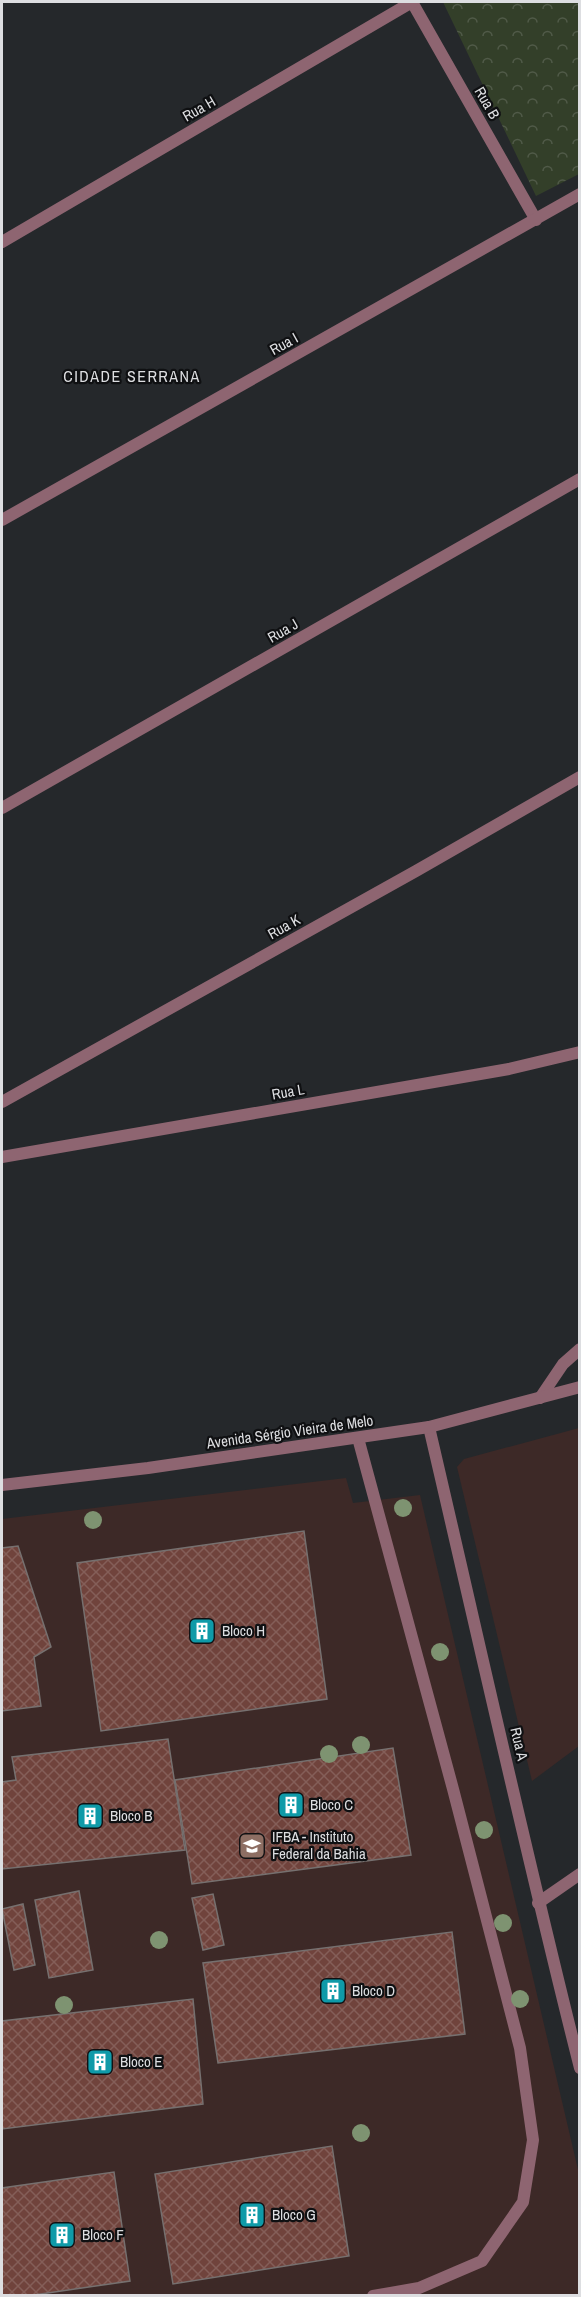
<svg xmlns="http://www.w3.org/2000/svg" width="581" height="2297" viewBox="0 0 581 2297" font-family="'Archivo Narrow',sans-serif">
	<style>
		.education { fill: #3d2927 }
		.park { fill: url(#park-crowns) }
		.building { fill: url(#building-cross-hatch); stroke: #76706f; stroke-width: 1.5 }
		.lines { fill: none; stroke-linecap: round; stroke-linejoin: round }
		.service { stroke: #8e6571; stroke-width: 12 }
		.minor { stroke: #8e6571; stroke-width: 12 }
		.tertiary { stroke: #8e6571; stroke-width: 12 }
		.tree { fill: #7e9371 }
		.labels { text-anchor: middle; stroke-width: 4.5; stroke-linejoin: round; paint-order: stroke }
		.street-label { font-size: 15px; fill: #dddee1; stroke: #0f1012 }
		.poi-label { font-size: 15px; fill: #dddee1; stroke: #0f1012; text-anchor: start }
		.neighbourhood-label { font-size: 16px; letter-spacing: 1.5px; fill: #dddee1; stroke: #0f1012 }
	</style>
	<defs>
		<pattern id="park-crowns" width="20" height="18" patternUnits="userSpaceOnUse" patternTransform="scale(1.5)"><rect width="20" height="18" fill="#333f29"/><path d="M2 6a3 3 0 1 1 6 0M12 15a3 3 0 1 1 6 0" fill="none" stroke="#505a48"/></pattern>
		<pattern id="building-cross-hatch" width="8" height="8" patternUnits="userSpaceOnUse" patternTransform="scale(1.5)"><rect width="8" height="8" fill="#70433c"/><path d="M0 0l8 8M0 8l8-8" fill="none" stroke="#845e58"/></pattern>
	</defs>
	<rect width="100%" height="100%" fill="#25282b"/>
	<g class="education">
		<path d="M579,1428V1746L532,1781L457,1467L464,1459Z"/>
		<path d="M346,1478L353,1503L420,1495L579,2174V2295H2V1519Z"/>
	</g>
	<path class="park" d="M443,2H579V174L536,196Z"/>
	<g class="building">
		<path d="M304,1531L327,1699L101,1731L77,1563Z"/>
		<path d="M18,1546L51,1647L34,1657L41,1706L2,1711V1548Z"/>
		<path d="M168,1739L185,1850L2,1869V1782L16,1780L12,1757Z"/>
		<path d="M393,1748L411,1855L192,1884L175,1780Z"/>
		<path d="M79,1891L93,1970L49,1978L35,1900Z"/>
		<path d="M213,1894L224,1945L203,1950L192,1898Z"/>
		<path d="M23,1904L35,1965L14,1970L2,1909Z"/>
		<path d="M452,1932L465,2034L218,2063L203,1963Z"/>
		<path d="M193,1999L203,2104L2,2129V2021Z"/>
		<path d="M332,2146L349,2256L173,2284L155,2174Z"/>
		<path d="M114,2172L130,2281L27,2296H2V2188Z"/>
	</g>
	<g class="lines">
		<g class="service">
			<path d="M540,1398L563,1364L580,1349"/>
			<path d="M358,1438L453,1789L520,2048L533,2140L523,2202L482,2261L419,2288L373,2296"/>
		</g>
		<g class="minor">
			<path d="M412,2L536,220"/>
			<path d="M2,242L412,2"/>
			<path d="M2,520L580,194"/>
			<path d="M2,808L580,479"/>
			<path d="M2,1102L416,871L580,777"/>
			<path d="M2,1157L509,1069L580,1052"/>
			<path d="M429,1427C479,1641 526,1855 580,2068"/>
			<path d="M538,1903L580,1874"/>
		</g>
		<path class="tertiary" d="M2,1485L148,1468L429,1427L580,1387"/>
	</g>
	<g class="tree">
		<circle cx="403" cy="1508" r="9"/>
		<circle cx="93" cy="1520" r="9"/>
		<circle cx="440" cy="1652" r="9"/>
		<circle cx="361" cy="1745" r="9"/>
		<circle cx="329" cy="1754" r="9"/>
		<circle cx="484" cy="1830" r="9"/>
		<circle cx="503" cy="1923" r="9"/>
		<circle cx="159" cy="1940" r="9"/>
		<circle cx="520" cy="1999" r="9"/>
		<circle cx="64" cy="2005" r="9"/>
		<circle cx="361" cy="2133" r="9"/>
	</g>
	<defs>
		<symbol id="building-square" viewBox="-11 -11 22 22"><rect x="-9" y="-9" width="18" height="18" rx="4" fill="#0f9aa8" stroke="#0f1012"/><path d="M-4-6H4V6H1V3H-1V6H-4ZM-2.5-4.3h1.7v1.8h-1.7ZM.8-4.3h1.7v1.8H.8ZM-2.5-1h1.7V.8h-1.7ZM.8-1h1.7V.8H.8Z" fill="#fff"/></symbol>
		<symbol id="university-square" viewBox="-11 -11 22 22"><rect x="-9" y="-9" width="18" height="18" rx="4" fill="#8d6e63" stroke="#0f1012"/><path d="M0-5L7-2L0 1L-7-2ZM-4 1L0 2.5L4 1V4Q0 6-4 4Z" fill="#fff"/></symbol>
	</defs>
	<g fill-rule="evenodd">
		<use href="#building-square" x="187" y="1616" width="30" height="30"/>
		<use href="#building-square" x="276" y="1790" width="30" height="30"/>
		<use href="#building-square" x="75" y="1801" width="30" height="30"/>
		<use href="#university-square" x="237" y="1831" width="30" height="30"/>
		<use href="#building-square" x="318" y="1976" width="30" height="30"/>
		<use href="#building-square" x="85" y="2047" width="30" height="30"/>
		<use href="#building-square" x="237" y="2200" width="30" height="30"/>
		<use href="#building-square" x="47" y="2220" width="30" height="30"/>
	</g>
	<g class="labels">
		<g class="street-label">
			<text transform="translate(487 103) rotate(60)" y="5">Rua B</text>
			<text transform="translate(199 109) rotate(-30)" y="5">Rua H</text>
			<text transform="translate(284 344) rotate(-29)" y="5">Rua I</text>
			<text transform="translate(283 631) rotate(-30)" y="5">Rua J</text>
			<text transform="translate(284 927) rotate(-29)" y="5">Rua K</text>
			<text transform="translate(288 1092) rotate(-10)" y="5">Rua L</text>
			<text transform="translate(290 1432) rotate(-8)" y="5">Avenida Sérgio Vieira de Melo</text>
			<text transform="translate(519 1744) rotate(77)" y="5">Rua A</text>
		</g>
		<g class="poi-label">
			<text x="222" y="1636">Bloco H</text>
			<text x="310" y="1810">Bloco C</text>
			<text x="110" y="1821">Bloco B</text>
			<text x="272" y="1842">IFBA - Instituto<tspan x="272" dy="17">Federal da Bahia</tspan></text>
			<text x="352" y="1996">Bloco D</text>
			<text x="120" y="2067">Bloco E</text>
			<text x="272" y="2220">Bloco G</text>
			<text x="82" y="2240">Bloco F</text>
		</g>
		<g class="neighbourhood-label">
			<text x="132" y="382">CIDADE SERRANA</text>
		</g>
	</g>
	<rect width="581" height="2297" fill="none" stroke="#dddee1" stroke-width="6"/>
</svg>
